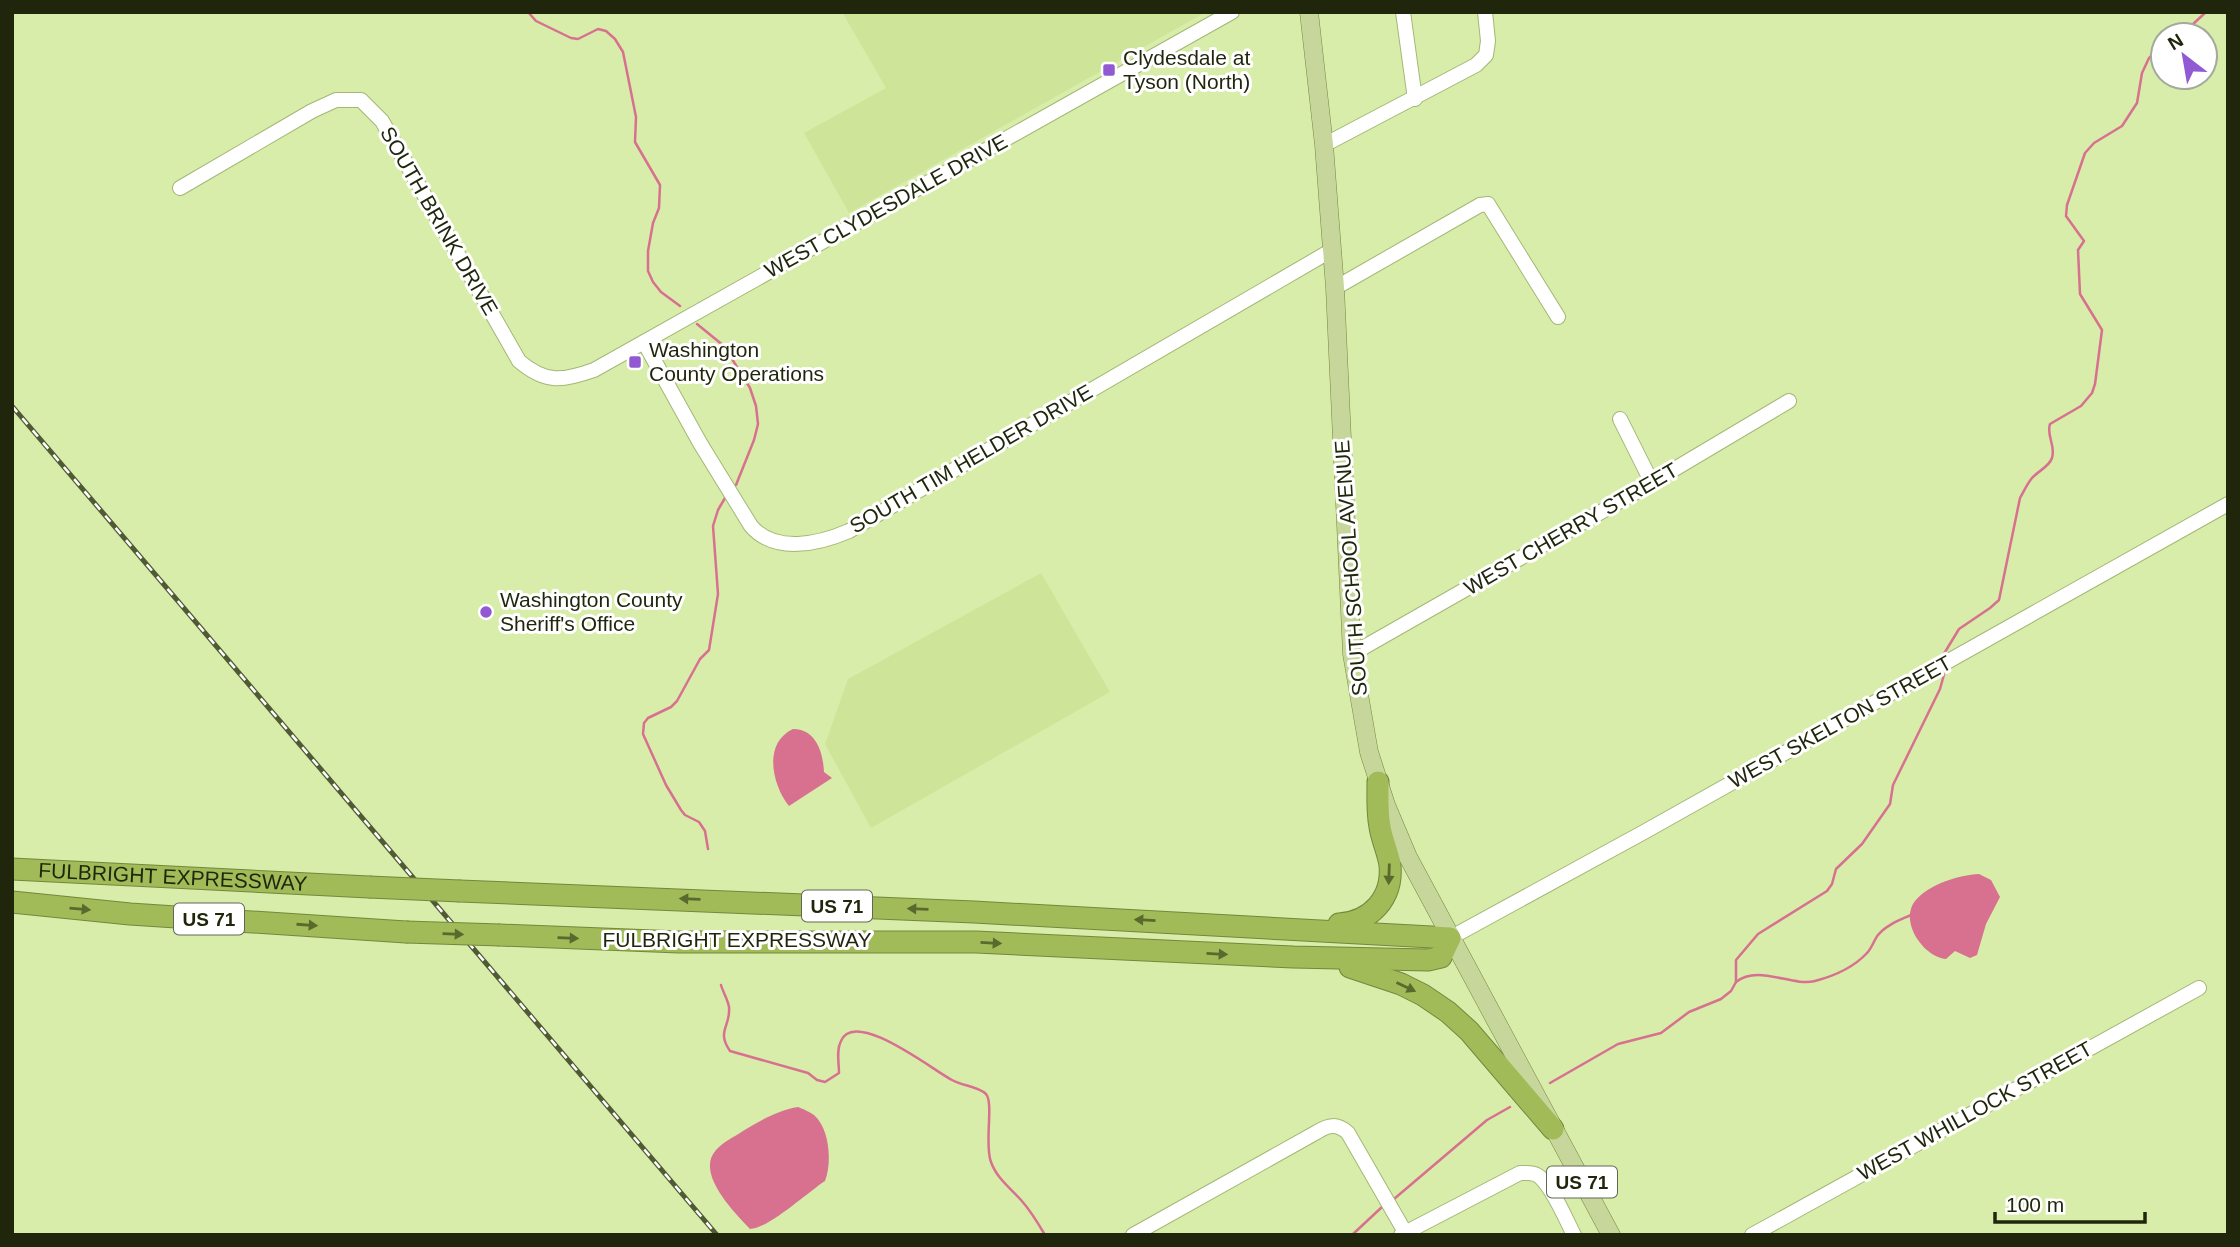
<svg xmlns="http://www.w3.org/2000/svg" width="2240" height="1247" viewBox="0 0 2240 1247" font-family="Arial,sans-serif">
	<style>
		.built { fill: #cee599 }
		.water { fill: #d87090 }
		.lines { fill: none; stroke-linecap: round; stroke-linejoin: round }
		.stream { stroke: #d87090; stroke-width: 2.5 }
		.minor-casing { stroke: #a4b775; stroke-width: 16 }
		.major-casing { stroke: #74873d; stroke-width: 19 }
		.highway-casing { stroke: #74873d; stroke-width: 23 }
		.minor { stroke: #fff; stroke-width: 14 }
		.major { stroke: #c7d69b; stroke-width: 18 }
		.highway { stroke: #a1bb58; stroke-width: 21 }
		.rail-casing { stroke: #505b35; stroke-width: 5 }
		.rail { stroke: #fff; stroke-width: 2.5; stroke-dasharray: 8; stroke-linecap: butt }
		.highway-bridge-casing { stroke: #74873d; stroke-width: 23; stroke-linecap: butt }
		.highway-bridge { stroke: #a1bb58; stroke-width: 21 }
		.oneway { fill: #5a692e }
		.poi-dot { fill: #915ad2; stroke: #fff; stroke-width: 2.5 }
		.labels { text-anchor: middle; stroke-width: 6; stroke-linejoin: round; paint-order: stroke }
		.shield { fill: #fff; stroke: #626754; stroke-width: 2 }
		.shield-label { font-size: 19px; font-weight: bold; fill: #1f260b }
		.poi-label { font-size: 21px; fill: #1f260b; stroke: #fff; text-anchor: start }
		.street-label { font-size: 21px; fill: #1f260b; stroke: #fff }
	</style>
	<rect width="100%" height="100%" fill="#d8eda9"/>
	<g class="built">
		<path d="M842,12H1206L849,213L804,133L886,88Z"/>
		<path d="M1041,573L1110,692L871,828L825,744L848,679Z"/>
	</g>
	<g class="water">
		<path d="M793,729C816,729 823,752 824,772L832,778L789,806C774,788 761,744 793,729Z"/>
		<path d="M1979,874L1991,880L2000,897L1986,924L1977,955L1970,958L1955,951L1946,959C1924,957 1899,922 1915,901C1929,884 1959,875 1979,874Z"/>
		<path d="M798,1107C803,1109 810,1112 814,1115C830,1129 832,1163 825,1181C808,1192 768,1229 750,1229C734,1212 695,1173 716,1150C723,1142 734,1137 743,1131C759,1121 779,1110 798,1107Z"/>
	</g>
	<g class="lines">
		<g class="stream">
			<path d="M528,12L536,21L571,38L578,39L598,29L606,31L615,39L623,52L636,117L635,142L660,185L659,208L653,223L648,251V271L653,282L661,292L680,306"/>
			<path d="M2172,35L2191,26L2206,12"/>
			<path d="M697,324L724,346L750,388L756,406L758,424L754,440L736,485"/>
			<path d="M1942,657L1959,629L1990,608L1999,600L2020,498C2024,491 2027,484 2032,478C2038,471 2049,467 2052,458C2056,445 2046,436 2050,424L2081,406L2092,393L2095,384L2102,330L2080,294L2078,250L2084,241L2066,216L2067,205L2085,153L2094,143L2122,126L2137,103L2142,73L2149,58L2163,43"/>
			<path d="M708,849L705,831L699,822L685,815L681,810L666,785L643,734L644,723L648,718L671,707L677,701L700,659L709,650L718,594L713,526L718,510L725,498"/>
			<path d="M1736,982C1758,964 1792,987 1815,981C1834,976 1854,967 1867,953C1872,948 1874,940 1878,935C1886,925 1900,920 1911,915"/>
			<path d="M721,985C723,992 728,1000 729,1007C731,1026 716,1031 730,1051L808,1073L817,1080L825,1082L839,1073C839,1063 836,1050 841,1041C855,1008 934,1071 952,1080C962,1086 978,1086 986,1094C994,1103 984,1145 991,1162C996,1177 1010,1188 1021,1200C1030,1210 1038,1223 1045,1235"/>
			<path d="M1550,1083L1618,1044L1661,1033L1689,1012L1721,999L1731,991L1736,982V960L1758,934L1827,891L1832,884L1836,869L1862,844L1890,804L1893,785L1940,689L1945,671"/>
			<path d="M1394,1199L1487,1120L1510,1107"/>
			<path d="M1352,1235L1382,1207"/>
		</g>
		<defs>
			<g id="minor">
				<path d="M1403,12L1415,99"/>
				<path d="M1324,145L1476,65L1486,55L1488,41L1485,12"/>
				<path d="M180,188L312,111L336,100H361L382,121L519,361C546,384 563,381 594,370L1232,12"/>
				<path d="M1335,288L1480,205L1488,204L1558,317"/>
				<path d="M644,342L700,443L751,526C775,554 819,544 849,531L1332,250"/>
				<path d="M1620,419L1652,483"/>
				<path d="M1352,654L1636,492L1789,401"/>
				<path d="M1450,938L1644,832L2228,504"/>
				<path d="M1133,1235L1317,1132C1328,1125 1337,1123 1348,1133L1405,1232"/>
				<path d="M1401,1235L1520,1173C1526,1173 1532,1172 1537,1175C1551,1183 1566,1220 1574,1235"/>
				<path d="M1752,1235L2199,988"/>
			</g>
			<path id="major" d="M1309,12L1324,145L1335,288L1352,654L1369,752L1386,805L1408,857L1611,1235"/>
			<g id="highway">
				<path id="s1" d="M12,869L369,887"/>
				<path d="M460,891L974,912L1450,938L1441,957L1428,960L1293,957L976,942H679L500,935"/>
				<path d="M12,902L130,914L406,932"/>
				<path d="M1339,924C1371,922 1393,898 1390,865C1388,852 1382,840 1380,827C1377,812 1378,797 1378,782"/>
				<path d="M1350,967L1401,984L1423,995L1448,1012L1469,1031L1553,1129"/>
			</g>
		</defs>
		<use href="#minor" class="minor-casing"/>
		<use href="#major" class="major-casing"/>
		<use href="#highway" class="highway-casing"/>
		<use href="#minor" class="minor"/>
		<use href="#major" class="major"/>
		<use href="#highway" class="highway"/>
		<defs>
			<path id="rail" d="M12,406L717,1235"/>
		</defs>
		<use href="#rail" class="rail-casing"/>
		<use href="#rail" class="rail"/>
		<defs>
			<g id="highway-bridge">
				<path d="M369,887L460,891"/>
				<path d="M406,932L500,935"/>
			</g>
		</defs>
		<use href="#highway-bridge" class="highway-bridge-casing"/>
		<use href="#highway-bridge" class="highway-bridge"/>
	</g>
	<defs><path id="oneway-solid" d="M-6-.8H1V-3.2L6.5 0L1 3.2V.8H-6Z" transform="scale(1.75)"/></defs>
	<g class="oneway">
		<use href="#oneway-solid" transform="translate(1389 874) rotate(92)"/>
		<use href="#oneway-solid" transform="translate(690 899) rotate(-178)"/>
		<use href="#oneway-solid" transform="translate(80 909) rotate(5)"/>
		<use href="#oneway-solid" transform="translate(918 909) rotate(-178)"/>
		<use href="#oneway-solid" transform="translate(1145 920) rotate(-177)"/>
		<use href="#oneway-solid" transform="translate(307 925) rotate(4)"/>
		<use href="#oneway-solid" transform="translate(453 934) rotate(2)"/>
		<use href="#oneway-solid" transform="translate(568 938) rotate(2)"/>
		<use href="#oneway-solid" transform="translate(991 943) rotate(3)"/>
		<use href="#oneway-solid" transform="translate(1217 954) rotate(3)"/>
		<use href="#oneway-solid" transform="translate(1406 987) rotate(25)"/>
	</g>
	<g class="poi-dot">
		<rect x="1102" y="63" width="14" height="14" rx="3.5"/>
		<rect x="628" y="355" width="14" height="14" rx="3.5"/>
		<circle cx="486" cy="612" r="7"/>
	</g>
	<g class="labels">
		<g class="shield">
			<rect x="802" y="890.5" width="70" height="31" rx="5"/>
			<rect x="174" y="903.5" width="70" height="31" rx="5"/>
			<rect x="1547" y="1166.5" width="70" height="31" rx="5"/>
		</g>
		<g class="shield-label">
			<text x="837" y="913">US 71</text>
			<text x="209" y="926">US 71</text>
			<text x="1582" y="1189">US 71</text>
		</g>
		<g class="poi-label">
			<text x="1123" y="65">Clydesdale at<tspan x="1123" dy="24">Tyson (North)</tspan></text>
			<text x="649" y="357">Washington<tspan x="649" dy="24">County Operations</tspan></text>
			<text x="500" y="607">Washington County<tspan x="500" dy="24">Sheriff's Office</tspan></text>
		</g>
		<g class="street-label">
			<text transform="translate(886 206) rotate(-29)" y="7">WEST CLYDESDALE DRIVE</text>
			<text transform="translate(439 221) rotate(60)" y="7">SOUTH BRINK DRIVE</text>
			<text transform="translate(971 459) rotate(-30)" y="7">SOUTH TIM HELDER DRIVE</text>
			<text transform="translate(1571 529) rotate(-30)" y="7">WEST CHERRY STREET</text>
			<text transform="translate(1351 568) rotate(-94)" y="7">SOUTH SCHOOL AVENUE</text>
			<text transform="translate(1840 722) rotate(-29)" y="7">WEST SKELTON STREET</text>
			<text dy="7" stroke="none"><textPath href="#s1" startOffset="161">FULBRIGHT EXPRESSWAY</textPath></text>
			<text x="737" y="947">FULBRIGHT EXPRESSWAY</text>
			<text transform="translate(1975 1111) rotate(-29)" y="7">WEST WHILLOCK STREET</text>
		</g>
	</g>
	<rect width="2240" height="1247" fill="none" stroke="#1f260b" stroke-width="28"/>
	<g transform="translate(2184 56) rotate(329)"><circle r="33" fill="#ffffff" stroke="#a5a89d" stroke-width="2"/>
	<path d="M0-5L12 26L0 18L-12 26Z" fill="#915ad2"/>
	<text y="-10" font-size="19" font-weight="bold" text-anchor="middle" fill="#1f260b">N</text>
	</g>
	<path d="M1995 1212v10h150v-10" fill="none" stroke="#1f260b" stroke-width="3.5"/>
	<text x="2006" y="1212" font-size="21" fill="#1f260b" stroke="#ffffff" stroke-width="5" paint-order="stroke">100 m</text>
</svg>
